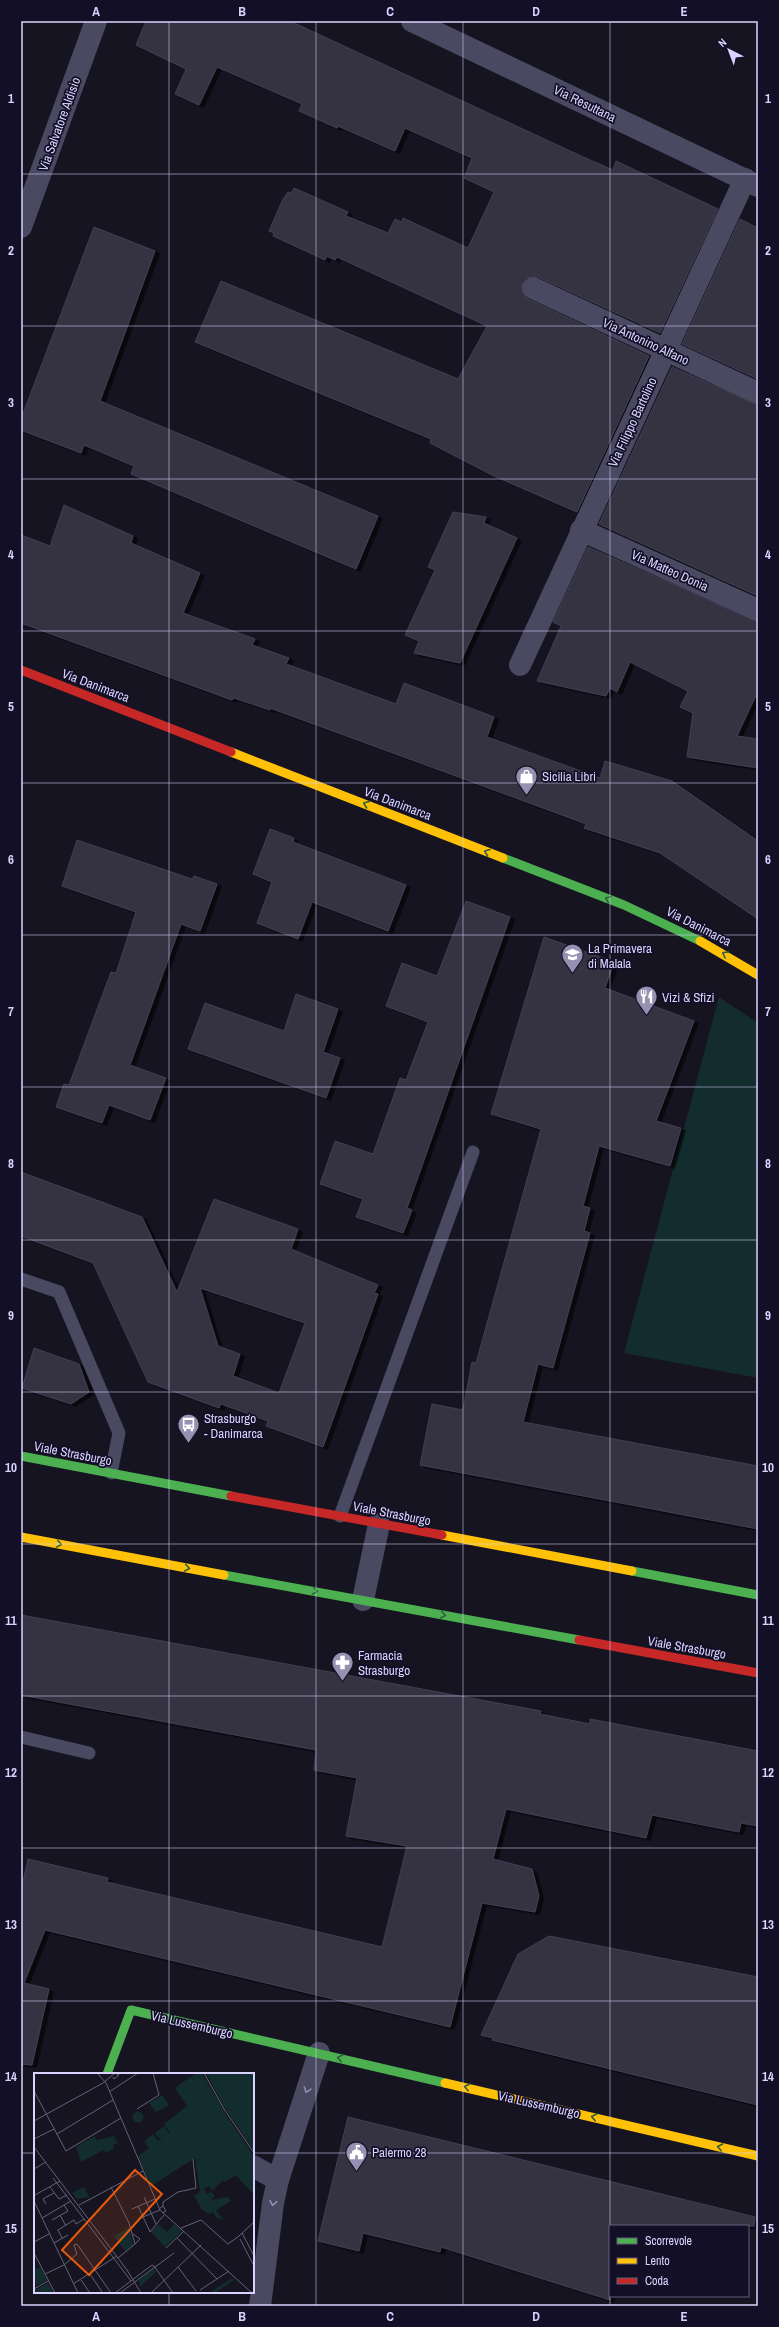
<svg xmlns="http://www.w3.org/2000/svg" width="779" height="2327" viewBox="0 0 779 2327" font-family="'Archivo Narrow',sans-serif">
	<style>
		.green { fill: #132c2d }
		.building { fill: #343243; stroke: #433f54; fill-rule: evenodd; filter: url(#shadow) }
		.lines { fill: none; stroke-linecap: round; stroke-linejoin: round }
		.lane { stroke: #4a4962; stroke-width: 13 }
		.street { stroke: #4a4962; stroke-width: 22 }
		.fast { stroke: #4caf50; stroke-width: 9 }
		.slow { stroke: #ffc107; stroke-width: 9 }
		.jam { stroke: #c62828; stroke-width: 9 }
		.oneway { stroke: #305f3b }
		.oneway2 { stroke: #928eb0 }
		.grid { fill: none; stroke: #d9d4ff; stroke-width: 1; stroke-opacity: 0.55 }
		.labels { text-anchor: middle; stroke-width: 3.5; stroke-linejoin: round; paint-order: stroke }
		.street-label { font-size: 13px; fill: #d9d4ff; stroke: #130f26 }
		.poi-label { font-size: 13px; fill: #d9d4ff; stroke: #130f26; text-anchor: start }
		.inset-road { fill: none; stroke: #64617a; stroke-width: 1 }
		.view { fill: #e8590c; fill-opacity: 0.15; stroke: #e8590c; stroke-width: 2 }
		.inset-edge { fill: none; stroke: #d9d4ff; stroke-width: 2 }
		.neatline { fill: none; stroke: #d9d4ff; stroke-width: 1.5 }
		.grid-label { font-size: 13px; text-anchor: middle; font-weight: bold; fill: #d9d4ff }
	</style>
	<defs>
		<filter id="shadow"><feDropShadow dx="4.5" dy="2.5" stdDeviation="0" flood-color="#0009"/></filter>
	</defs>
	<rect width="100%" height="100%" fill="#161421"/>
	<path class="green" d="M719,997L758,1023V1378L624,1353Z"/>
	<g class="building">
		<path d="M146,21H290L581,156L613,170L616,161L718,209L660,333L538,277L526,278L522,283L523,295L528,299L649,356L577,512L494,476L430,443L431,439L195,342L221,281L458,379L487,326L337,257L335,260L327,256L325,260L273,236L274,233L269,231L283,199L288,192L291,193L294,188L348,212L346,216L388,233L395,219L402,222L403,218L468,248L494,192L464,178L472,158L405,128L395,151L338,126L337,128L299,111L302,104L217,67L199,105L175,94L186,69L136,45Z"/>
		<path d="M740,219L758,228V379L682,344Z"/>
		<path d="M94,227L155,251L100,401L378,516L356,569L131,474L134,466L84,445L81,453L21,430V419Z"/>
		<path d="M672,367L758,405V596L599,524Z"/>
		<path d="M64,505L133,536L131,543L200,573L183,613L255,639L252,645L289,658L286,664L396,704L404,683L494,717L487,737L600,778L605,761L672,781L758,841V919L660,853L584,828L586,824L535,805L270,708V710L234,698L232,700L21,623V535L50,546Z"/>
		<path d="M453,512L486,517L484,523L517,538L460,663L414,653L419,641L405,635L435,570L428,567Z"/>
		<path d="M588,547L758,622V691L737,736L758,739V768L687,757L693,713L680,707L688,691L630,662L617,692L610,688L606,696L537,681L561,626L553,622Z"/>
		<path d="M270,829L294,838L293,842L406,885L388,931L312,902L298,939L257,923L272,882L253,874Z"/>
		<path d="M77,840L192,879L194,876L217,884L200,931L181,924L130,1065L166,1078L150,1120L109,1105L102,1123L56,1107L64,1084L69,1085L111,972L116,973L136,912L62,886Z"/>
		<path d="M466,901L510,917L407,1208L412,1210L403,1233L356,1217L363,1199L320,1184L335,1141L373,1154L400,1078L406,1080L428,1022L386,1006L402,963L437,976Z"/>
		<path d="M544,937L614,962L605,988L694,1021L656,1121L681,1128L670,1166L599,1146L583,1206L590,1208L584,1231L590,1233L553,1368L538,1364L523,1422L758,1466V1529L420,1465L432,1404L463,1410L472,1362L476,1363L541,1129L491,1114Z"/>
		<path d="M296,994L338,1009L323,1052L340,1058L326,1098L188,1049L205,1003L284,1031Z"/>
		<path d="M21,1172L142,1217L177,1292L214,1199L298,1229L291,1249L378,1285L374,1293L378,1294L323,1447L266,1426L268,1421L221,1404L219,1408L148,1382L93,1263L21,1236ZM200,1288L305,1323L279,1393L233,1376L240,1354L218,1346Z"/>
		<path d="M34,1348L79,1364L89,1392L71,1404L22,1388Z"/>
		<path d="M21,1615L541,1711L540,1714L590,1724V1719L758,1751V1826L741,1823L739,1832L652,1815L646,1838L506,1809L493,1859L532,1869L539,1896L535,1912L482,1903L450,2027L45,1930L24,1983L49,1989L32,2065L21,2064V1891L28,1859L108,1878L107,1882L382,1947L407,1846L346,1836L357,1778L314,1770L316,1750L21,1695Z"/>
		<path d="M549,1936L758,1977V2105L492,2040L493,2038L481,2035L518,1954Z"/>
		<path d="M348,2117L755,2217L754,2226H610V2300L441,2247L440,2252L363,2233L359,2251L318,2241Z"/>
	</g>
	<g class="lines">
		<g class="lane">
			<path d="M21,1279L59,1292L119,1433L111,1473"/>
			<path d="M340,1516L473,1152"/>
			<path d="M21,1737L89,1753"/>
		</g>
		<g class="street">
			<path d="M412,21L758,186"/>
			<path d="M21,227L96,21"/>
			<path d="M533,288L758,393"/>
			<path d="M581,530L758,610"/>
			<path d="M520,665L745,179"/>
			<path d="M363,1600L379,1524"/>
			<path d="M253,2166L278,2180L273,2203L260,2306"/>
			<path d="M278,2180L319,2053"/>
		</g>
		<g class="fast">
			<path d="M503,858L624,905L700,941"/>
			<path d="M21,1456L231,1496"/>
			<path d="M632,1571L758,1595"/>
			<path d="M224,1575L579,1640"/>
			<path d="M107,2074L131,2010L445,2083"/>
		</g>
		<g class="slow">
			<path d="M231,752L503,858"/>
			<path d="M700,941L758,975"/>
			<path d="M442,1535L632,1571"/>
			<path d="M21,1537L224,1575"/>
			<path d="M445,2083L758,2156"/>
		</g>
		<g class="jam">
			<path d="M21,670L231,752"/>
			<path d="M231,1496L442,1535"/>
			<path d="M579,1640L758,1673"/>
		</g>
	</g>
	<defs><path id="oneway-chevron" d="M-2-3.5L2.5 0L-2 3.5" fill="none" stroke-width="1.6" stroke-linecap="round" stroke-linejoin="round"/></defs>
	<g class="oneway">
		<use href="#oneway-chevron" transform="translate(366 804) rotate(-159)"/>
		<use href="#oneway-chevron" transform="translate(487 852) rotate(-159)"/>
		<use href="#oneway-chevron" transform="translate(608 899) rotate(-159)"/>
		<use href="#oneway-chevron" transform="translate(725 954) rotate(-152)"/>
		<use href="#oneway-chevron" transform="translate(59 1544) rotate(10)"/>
		<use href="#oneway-chevron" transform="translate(187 1568) rotate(10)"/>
		<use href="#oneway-chevron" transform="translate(315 1591) rotate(10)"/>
		<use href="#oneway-chevron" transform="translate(443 1615) rotate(10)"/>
		<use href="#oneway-chevron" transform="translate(340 2058) rotate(-167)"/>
		<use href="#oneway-chevron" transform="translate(467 2087) rotate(-167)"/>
		<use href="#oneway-chevron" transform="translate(594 2117) rotate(-167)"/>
		<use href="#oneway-chevron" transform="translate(720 2147) rotate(-167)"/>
	</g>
	<g class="oneway2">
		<use href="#oneway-chevron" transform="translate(307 2090) rotate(108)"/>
		<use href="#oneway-chevron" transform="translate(273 2203) rotate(100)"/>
	</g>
	<path class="grid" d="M169,21V2074M316,21V2306M463,21V2306M610,21V2226M21,174H758M21,326H758M21,479H758M21,631H758M21,783H758M21,935H758M21,1087H758M21,1240H758M21,1392H758M21,1544H758M21,1696H758M21,1848H758M21,2001H758M21,2153H35M253,2153H758M610,2226V2296M169,2292V2306M610,2296V2306"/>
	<defs>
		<symbol id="shop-pin" viewBox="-11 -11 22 30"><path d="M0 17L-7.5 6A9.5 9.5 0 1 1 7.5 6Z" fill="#9591b1" stroke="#130f26"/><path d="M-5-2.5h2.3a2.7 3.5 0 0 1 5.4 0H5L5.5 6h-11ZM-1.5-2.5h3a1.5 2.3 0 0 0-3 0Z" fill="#fff"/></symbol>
		<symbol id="school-pin" viewBox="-11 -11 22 30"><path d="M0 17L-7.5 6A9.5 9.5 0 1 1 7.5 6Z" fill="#9591b1" stroke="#130f26"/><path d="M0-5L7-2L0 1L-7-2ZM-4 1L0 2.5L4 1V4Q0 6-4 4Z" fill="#fff"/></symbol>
		<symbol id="restaurant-pin" viewBox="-11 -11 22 30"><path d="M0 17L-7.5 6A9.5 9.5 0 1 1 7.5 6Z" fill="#9591b1" stroke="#130f26"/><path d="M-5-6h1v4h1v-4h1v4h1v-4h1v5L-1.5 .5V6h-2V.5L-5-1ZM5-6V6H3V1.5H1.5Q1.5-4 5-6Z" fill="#fff"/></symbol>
		<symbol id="bus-pin" viewBox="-11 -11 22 30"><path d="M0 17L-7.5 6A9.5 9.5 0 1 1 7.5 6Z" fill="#9591b1" stroke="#130f26"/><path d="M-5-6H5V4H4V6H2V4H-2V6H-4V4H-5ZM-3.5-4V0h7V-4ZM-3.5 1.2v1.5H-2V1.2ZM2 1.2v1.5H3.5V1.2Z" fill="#fff"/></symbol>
		<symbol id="pharmacy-pin" viewBox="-11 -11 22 30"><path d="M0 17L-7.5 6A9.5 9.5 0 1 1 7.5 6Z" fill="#9591b1" stroke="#130f26"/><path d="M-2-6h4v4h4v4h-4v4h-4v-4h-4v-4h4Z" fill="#fff"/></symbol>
		<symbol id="civic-pin" viewBox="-11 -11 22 30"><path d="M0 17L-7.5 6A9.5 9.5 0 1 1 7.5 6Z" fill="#9591b1" stroke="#130f26"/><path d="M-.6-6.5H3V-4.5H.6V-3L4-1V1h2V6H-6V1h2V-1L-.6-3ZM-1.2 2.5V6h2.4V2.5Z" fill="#fff"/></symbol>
	</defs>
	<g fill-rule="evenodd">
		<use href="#shop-pin" x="514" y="764" width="25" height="34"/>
		<use href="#school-pin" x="560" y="942" width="25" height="34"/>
		<use href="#restaurant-pin" x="634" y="984" width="25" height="34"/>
		<use href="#bus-pin" x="176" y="1412" width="25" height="34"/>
		<use href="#pharmacy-pin" x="330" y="1650" width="25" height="34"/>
		<use href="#civic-pin" x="344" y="2140" width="25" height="34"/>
	</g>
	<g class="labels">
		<g class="street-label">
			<text transform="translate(585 103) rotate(26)" y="5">Via Resuttana</text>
			<text transform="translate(59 124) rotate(-70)" y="5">Via Salvatore Aldisio</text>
			<text transform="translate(646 341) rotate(25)" y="5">Via Antonino Alfano</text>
			<text transform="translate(632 422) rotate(-65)" y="5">Via Filippo Bartolino</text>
			<text transform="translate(670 570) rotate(24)" y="5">Via Matteo Donia</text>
			<text transform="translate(96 685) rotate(21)" y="5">Via Danimarca</text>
			<text transform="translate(398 803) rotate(21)" y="5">Via Danimarca</text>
			<text transform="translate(699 926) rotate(27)" y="5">Via Danimarca</text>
			<text transform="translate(73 1453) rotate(11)" y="5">Viale Strasburgo</text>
			<text transform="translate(392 1513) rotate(11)" y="5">Viale Strasburgo</text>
			<text transform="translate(687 1647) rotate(10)" y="5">Viale Strasburgo</text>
			<text transform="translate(192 2024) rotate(13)" y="5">Via Lussemburgo</text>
			<text transform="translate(539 2104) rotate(13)" y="5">Via Lussemburgo</text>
		</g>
		<g class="poi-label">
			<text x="542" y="781">Sicilia Libri</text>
			<text x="588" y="953">La Primavera<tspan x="588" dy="15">di Malala</tspan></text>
			<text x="662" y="1002">Vizi &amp; Sfizi</text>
			<text x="204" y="1423">Strasburgo<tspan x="204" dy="15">- Danimarca</tspan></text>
			<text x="358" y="1660">Farmacia<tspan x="358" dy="15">Strasburgo</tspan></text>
			<text x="372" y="2157">Palermo 28</text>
		</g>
	</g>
	<g transform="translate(34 2073)">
		<rect width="220" height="220" fill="#161421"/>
		<path d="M162,0H168L192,42L220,83V122L202,102L191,109L189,107L178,118L175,113L170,116L173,121L177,119L181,122L177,127L194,124L197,128L182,137L189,147L183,145L179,139L175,141L168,137L162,126L160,123L166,119L161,85L117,113L104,83L115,75L110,68L119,61L124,68L130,64L125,66L121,60L130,53L135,60L132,62L136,60L130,51L153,33L141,15ZM172,0H220V78L189,32ZM128,22L135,32L122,39L115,30ZM98.5 44a5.5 5.5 0 1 1 11 0a5.5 5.5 0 1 1-11 0ZM61,63L63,67L80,63L84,70L79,72L80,76L71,80L70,77L47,89L42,74ZM50,114L55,124L43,126L38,120ZM124,151L133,159L140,151L148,158L131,174L117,159ZM95,154L99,172L91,178L80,163ZM6,194L13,207L2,213L0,197ZM119,196L122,199L106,214L105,207ZM198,205L200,207L181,220H175ZM14,210L19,220H0V218Z" fill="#132c2d"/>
		<path class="inset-road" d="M63,0L72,10L126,137L218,220M170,0L190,36L220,80M79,4L80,6L85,2L81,0M0,18L32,78L87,45M75,19L104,0M103,36L125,22L119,0M0,48L69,10L81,0M23,61L79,27M0,66L20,56M0,74L93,197L107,220M0,96L12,89M19,105L97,208M16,114L25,126L33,122M77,114L95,150L101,171L84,185M1,122L26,108M110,124L122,151M0,128L44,220M12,131L9,126L20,120M45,132L109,98M104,133L116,159L130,142M129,133V129L144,119L162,115L159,86M98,136L121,126M125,136L129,133L132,138L128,140M26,142L32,153M8,145L37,128M104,146L126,137M18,147L34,138L30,132M147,155L167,147L194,171L205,163M208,160L220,183M99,161L106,166L101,171M205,163L220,149M28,165L24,157L40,147L42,151L50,146M143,165L183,206M206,166L220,193M0,169L15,161M20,170L34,162M132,175L150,158M0,180L21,220M120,193L139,220M144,194L162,218M11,201L30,192L43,181L40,172L43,171L77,220M56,201L68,219M47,207L56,220M39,211L83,183M0,216L14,208M166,217L195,198M81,220L118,192L120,193M86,220L140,180M117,220L167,172"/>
		<path class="view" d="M101,97L128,121L55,202L28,177Z"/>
		<rect width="220" height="220" class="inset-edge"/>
	</g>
	<rect width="779" height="2327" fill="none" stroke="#130f26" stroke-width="44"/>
	<rect x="609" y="2225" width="140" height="72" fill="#130f26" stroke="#625e7d"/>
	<rect x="617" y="2238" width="20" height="6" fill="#4caf50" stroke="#625e7d"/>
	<text x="645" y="2245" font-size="12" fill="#d9d4ff">Scorrevole</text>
	<rect x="617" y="2258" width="20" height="6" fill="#ffc107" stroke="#625e7d"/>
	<text x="645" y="2265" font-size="12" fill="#d9d4ff">Lento</text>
	<rect x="617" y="2278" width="20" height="6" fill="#c62828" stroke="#625e7d"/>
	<text x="645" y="2285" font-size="12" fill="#d9d4ff">Coda</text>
	<g transform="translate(729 50) rotate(318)" stroke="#130f26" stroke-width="3" paint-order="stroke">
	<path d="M0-3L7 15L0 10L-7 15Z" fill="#d9d4ff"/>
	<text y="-6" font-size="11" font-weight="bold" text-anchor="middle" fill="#d9d4ff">N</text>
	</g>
	<rect x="22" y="22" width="735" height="2283" class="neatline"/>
	<g class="grid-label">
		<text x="96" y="16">A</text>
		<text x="242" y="16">B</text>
		<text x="390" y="16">C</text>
		<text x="536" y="16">D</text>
		<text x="684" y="16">E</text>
		<text x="11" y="103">1</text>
		<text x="768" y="103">1</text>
		<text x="11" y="255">2</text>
		<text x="768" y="255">2</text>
		<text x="11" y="407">3</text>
		<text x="768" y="407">3</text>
		<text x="11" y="559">4</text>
		<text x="768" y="559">4</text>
		<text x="11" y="711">5</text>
		<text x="768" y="711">5</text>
		<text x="11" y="864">6</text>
		<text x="768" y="864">6</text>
		<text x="11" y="1016">7</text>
		<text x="768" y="1016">7</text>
		<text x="11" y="1168">8</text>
		<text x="768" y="1168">8</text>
		<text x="11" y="1320">9</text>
		<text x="768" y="1320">9</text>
		<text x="11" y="1472">10</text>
		<text x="768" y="1472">10</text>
		<text x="11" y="1625">11</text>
		<text x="768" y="1625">11</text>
		<text x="11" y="1777">12</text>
		<text x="768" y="1777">12</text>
		<text x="11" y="1929">13</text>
		<text x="768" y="1929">13</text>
		<text x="11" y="2081">14</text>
		<text x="768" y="2081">14</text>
		<text x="11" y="2233">15</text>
		<text x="768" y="2233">15</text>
		<text x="96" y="2321">A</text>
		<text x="242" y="2321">B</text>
		<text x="390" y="2321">C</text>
		<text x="536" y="2321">D</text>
		<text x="684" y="2321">E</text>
	</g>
</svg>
